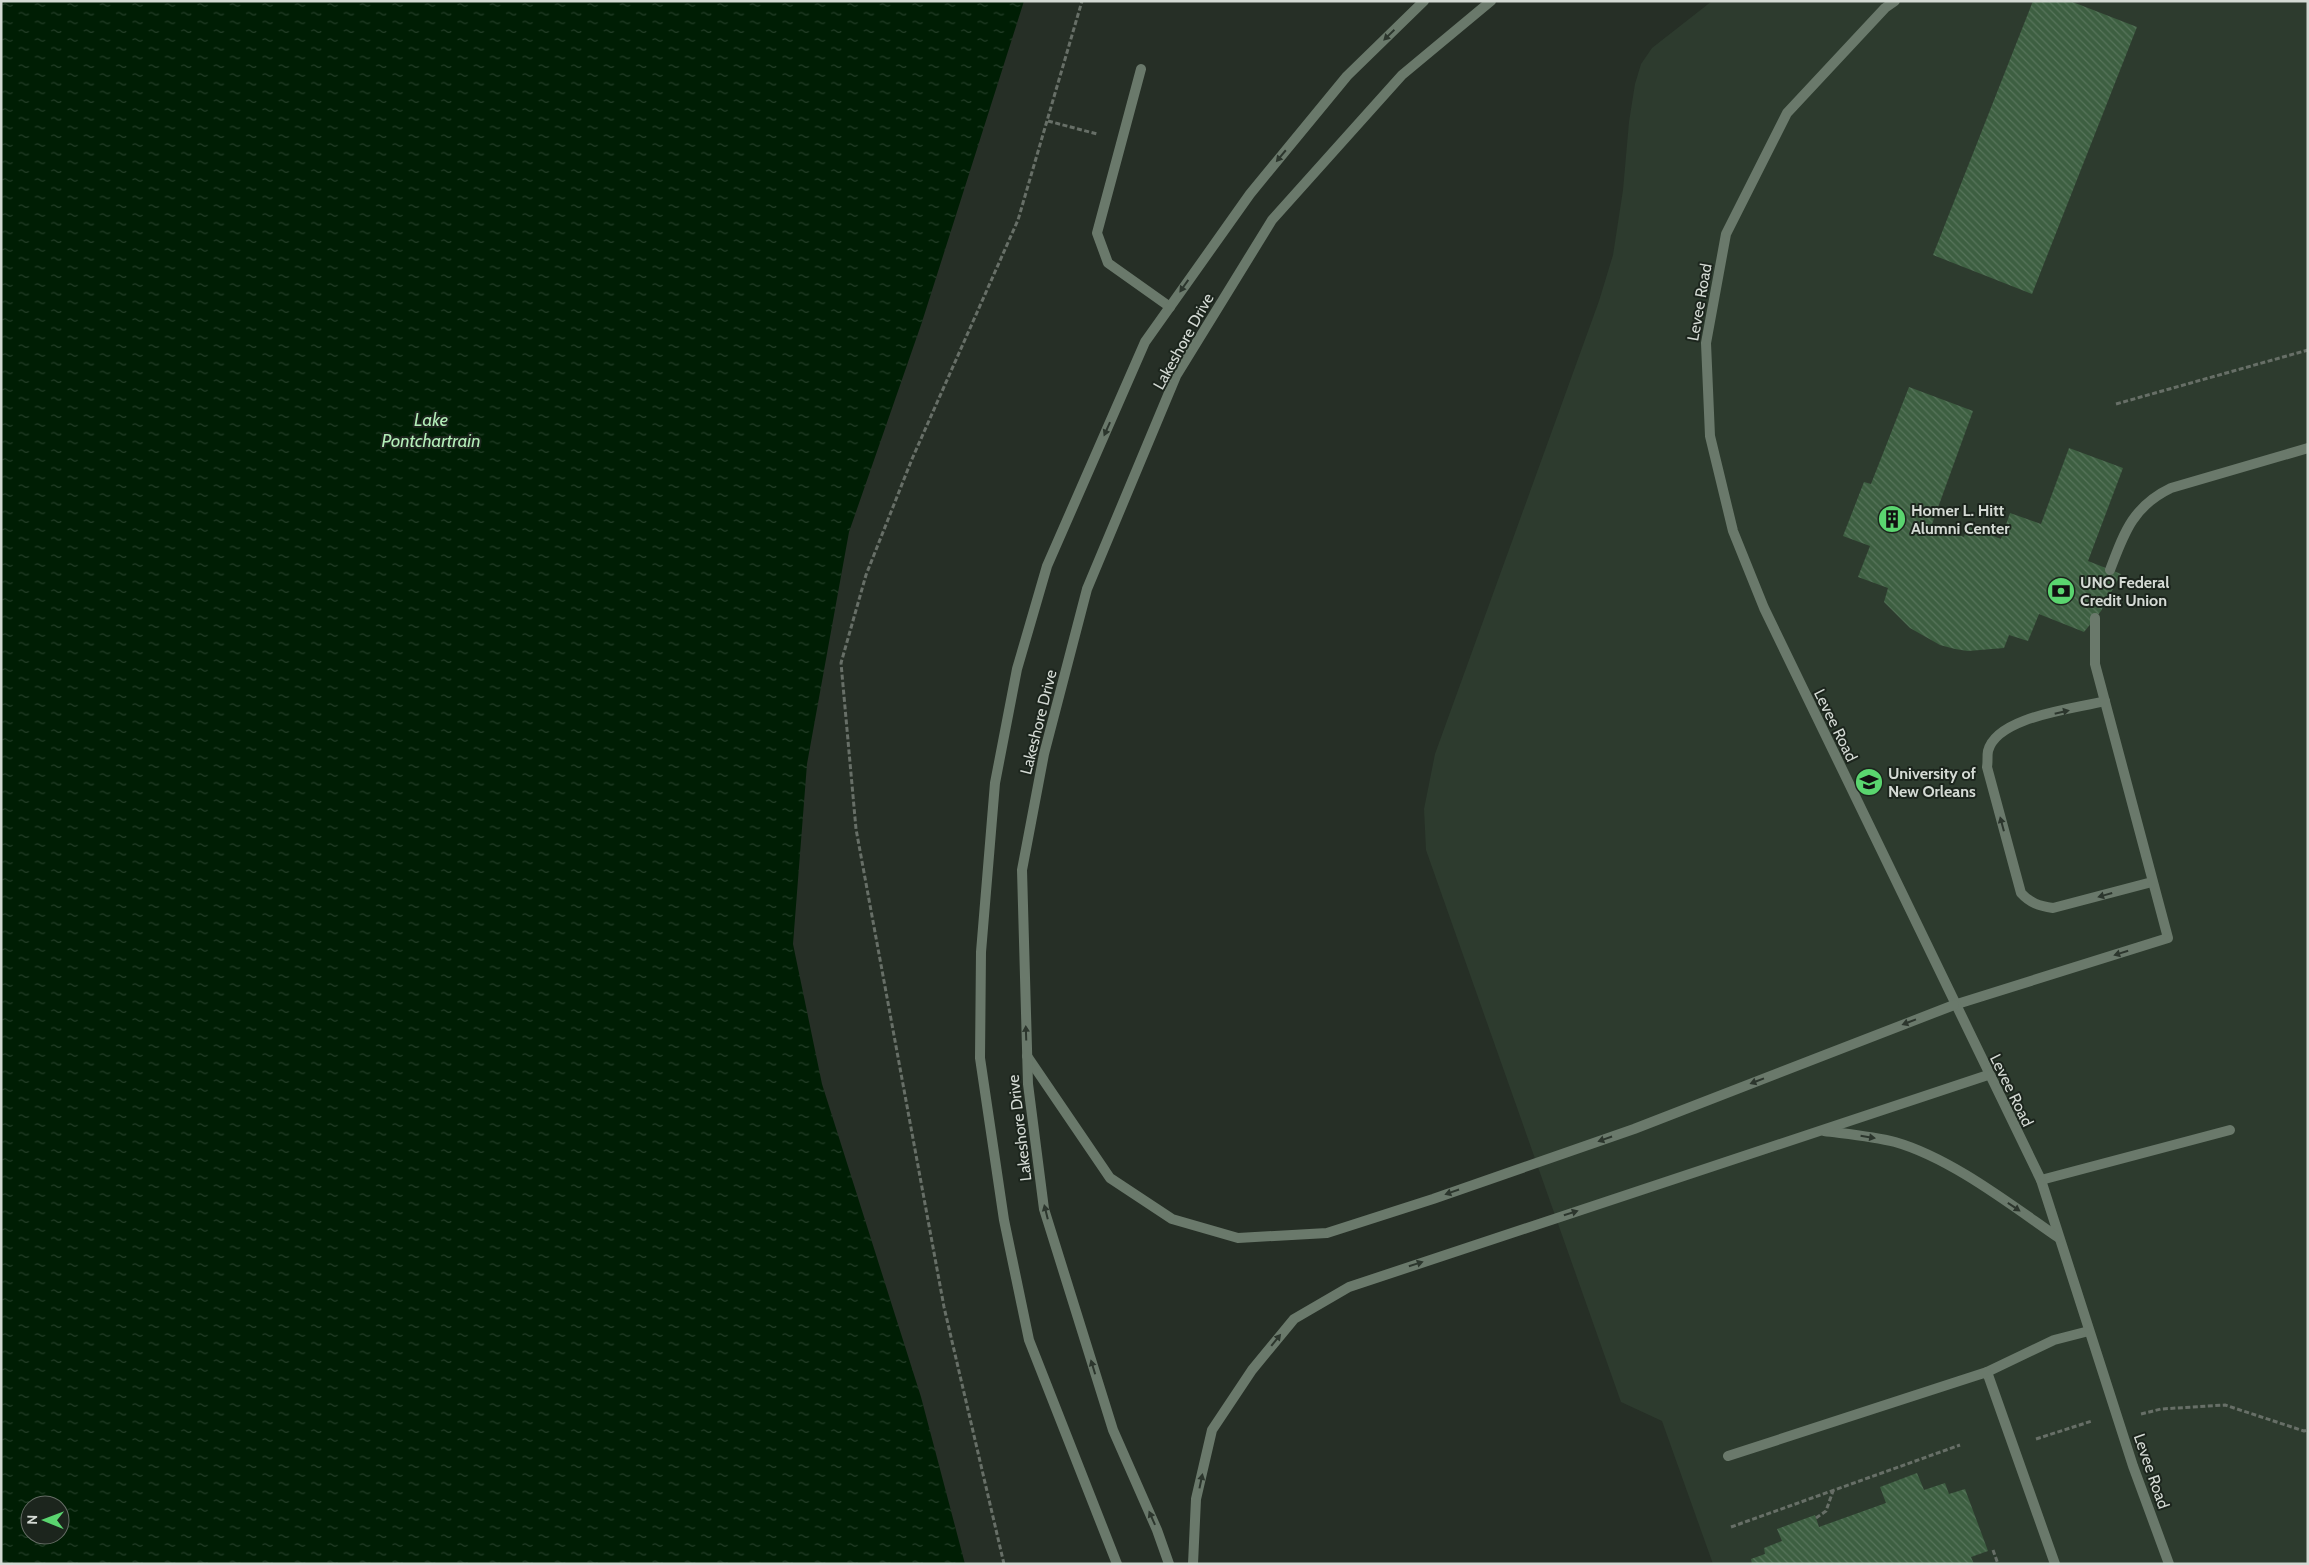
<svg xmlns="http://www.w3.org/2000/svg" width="2309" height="1565" viewBox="0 0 2309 1565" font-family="Cabin,sans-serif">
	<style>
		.built { fill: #2d3b2e }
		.water { fill: url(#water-ripples); fill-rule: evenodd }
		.building { fill: url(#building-back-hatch) }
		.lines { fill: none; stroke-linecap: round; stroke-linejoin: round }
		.path { stroke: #676f67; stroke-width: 3; stroke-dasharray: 5 2.5; stroke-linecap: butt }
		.service { stroke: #6a796b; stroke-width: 10 }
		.minor { stroke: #6a796b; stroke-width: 10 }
		.tertiary { stroke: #6a796b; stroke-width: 10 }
		.oneway { fill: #2c362d }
		.labels { text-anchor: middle; stroke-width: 4; stroke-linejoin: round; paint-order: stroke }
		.street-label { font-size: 16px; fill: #d4dad4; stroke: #1c251d }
		.poi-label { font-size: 16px; font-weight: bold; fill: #d4dad4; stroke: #1c251d; text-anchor: start }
		.water-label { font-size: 18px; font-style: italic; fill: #b3edb8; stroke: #1c251d }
	</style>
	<defs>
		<pattern id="water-ripples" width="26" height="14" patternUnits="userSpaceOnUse" patternTransform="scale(1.25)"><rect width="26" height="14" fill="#001e04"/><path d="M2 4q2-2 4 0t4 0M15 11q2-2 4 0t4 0" fill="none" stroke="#243e28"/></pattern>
		<pattern id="building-back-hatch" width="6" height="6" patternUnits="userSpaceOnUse" patternTransform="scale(1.25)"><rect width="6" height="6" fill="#3d5f41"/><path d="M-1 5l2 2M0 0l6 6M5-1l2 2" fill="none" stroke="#58755c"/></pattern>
	</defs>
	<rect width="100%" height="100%" fill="#262f26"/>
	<path class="built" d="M1712,1H2308V1564H1713L1662,1421L1621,1402L1426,850L1424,809L1435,754L1599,301L1613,255L1623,190L1629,122L1635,84L1641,64L1652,48Z"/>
	<path class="water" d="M1,1H1024L922,322L849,532L807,764L793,944L822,1084L921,1397L965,1564H1ZM30,1505H60V1535H30Z"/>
	<g class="building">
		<path d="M2033,1H2070L2137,27L2032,294L1933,255Z"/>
		<path d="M1909,387L1973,411L1932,524L1964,537L1967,526L2001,539L2010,513L2041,524L2069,448L2123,468L2088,561L2121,574L2101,611L2084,632L2039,614L2028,641L2009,635L2004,648L1968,651L1955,649L1940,645L1910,628L1884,602L1888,588L1858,577L1870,546L1843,536L1864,482L1871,484Z"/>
		<path d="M1917,1473L1924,1490L1945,1483L1949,1494L1965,1489L1988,1551L1971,1557L1974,1564H1752L1751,1559L1765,1554L1764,1548L1782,1541L1777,1529L1815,1515L1819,1527L1886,1503L1880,1487Z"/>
	</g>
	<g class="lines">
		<g class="path">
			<path d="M1048,121L1097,134"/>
			<path d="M2116,404L2308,350"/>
			<path d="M2141,1414L2161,1409L2225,1405L2304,1431L2308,1430"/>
			<path d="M2036,1439L2092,1421"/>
			<path d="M1816,1518L1826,1511L1833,1491"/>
			<path d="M1731,1527L1960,1445"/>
			<path d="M1993,1550L1998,1564"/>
			<path d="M1004,1564L944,1307L856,829L841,663L866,575L912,459L1018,220L1082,1"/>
		</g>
		<g class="service">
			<path d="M1141,69L1097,233L1108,263L1170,307"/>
			<path d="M2110,570C2124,533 2133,506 2171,488L2308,448"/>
			<path d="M2105,701C2075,709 1997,716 1988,751C1987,756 1988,762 1987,767L2021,893C2030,903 2039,906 2053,908L2152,882"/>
			<path d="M1954,1005L2168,938L2095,664V618"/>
			<path d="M2041,1180L2230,1130"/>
			<path d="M1987,1372L2054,1340L2089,1331"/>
			<path d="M1728,1456L1987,1372L2055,1564"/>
		</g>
		<g class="minor">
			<path d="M1895,1L1885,8L1787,113L1726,234L1706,343L1710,436L1733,531L1764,608L2041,1180L2133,1466L2169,1564"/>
			<path d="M1027,1056L1110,1178L1172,1219L1238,1238L1327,1233L1433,1199L1634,1129L1954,1005"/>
			<path d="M1824,1131C1847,1134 1872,1136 1895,1142C1951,1158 2011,1205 2059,1238"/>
			<path d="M1193,1564L1196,1499L1212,1430L1252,1370L1294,1319L1349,1287L1988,1075"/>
		</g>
		<g class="tertiary">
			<path d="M1117,1564L1029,1340L1004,1220L980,1058L981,952L995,783L1017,669L1047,566L1145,342L1250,194L1347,76L1424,1"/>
			<path d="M1169,1564L1157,1530L1113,1430L1044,1209L1028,1084L1022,870L1044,754L1087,589L1176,376L1272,220L1402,75L1491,1"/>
		</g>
	</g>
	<defs><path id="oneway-solid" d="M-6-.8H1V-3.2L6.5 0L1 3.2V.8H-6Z" transform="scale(1.25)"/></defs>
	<g class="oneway">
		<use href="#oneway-solid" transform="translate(1389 35) rotate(136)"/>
		<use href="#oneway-solid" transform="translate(1281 156) rotate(130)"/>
		<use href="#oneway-solid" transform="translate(1184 286) rotate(125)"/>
		<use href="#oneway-solid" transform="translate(1107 429) rotate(114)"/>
		<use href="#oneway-solid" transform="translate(2062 712) rotate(-13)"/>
		<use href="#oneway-solid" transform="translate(2002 824) rotate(-105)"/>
		<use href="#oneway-solid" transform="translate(2105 895) rotate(164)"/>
		<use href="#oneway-solid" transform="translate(2121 953) rotate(163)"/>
		<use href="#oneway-solid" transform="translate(1909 1022) rotate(159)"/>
		<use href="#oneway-solid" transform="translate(1026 1033) rotate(-92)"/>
		<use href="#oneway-solid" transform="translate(1757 1081) rotate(159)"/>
		<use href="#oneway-solid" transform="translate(1868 1137) rotate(9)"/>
		<use href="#oneway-solid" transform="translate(1605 1139) rotate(161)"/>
		<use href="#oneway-solid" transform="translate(1452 1192) rotate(161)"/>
		<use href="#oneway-solid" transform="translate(2014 1207) rotate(34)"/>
		<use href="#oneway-solid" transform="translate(1046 1212) rotate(-104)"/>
		<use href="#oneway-solid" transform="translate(1571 1213) rotate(-18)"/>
		<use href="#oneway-solid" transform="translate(1416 1264) rotate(-18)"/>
		<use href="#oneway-solid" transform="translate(1276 1340) rotate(-51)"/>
		<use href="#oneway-solid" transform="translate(1093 1367) rotate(-107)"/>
		<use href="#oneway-solid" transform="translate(1201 1481) rotate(-78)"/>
		<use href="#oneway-solid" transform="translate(1152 1518) rotate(-114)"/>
	</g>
	<defs>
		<symbol id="building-disc" viewBox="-11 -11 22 22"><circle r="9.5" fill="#5ad56f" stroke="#1c251d"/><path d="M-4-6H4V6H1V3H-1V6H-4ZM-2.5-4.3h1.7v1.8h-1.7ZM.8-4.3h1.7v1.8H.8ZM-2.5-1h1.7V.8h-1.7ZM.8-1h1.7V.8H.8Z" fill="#111"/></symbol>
		<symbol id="bank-disc" viewBox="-11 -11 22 22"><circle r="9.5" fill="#5ad56f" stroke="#1c251d"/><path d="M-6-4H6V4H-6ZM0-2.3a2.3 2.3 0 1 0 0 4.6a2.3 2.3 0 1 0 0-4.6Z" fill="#111"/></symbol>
		<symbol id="university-disc" viewBox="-11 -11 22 22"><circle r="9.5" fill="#5ad56f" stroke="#1c251d"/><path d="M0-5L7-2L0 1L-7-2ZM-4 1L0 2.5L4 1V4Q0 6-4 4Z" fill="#111"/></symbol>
	</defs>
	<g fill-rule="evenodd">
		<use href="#building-disc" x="1876" y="503" width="32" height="32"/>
		<use href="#bank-disc" x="2045" y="575" width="32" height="32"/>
		<use href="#university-disc" x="1853" y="766" width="32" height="32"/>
	</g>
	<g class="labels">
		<g class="street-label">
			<text transform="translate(1699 302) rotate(-80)" y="6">Levee Road</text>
			<text transform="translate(1183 341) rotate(-61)" y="6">Lakeshore Drive</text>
			<text transform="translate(1038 722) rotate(-76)" y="6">Lakeshore Drive</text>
			<text transform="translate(1836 725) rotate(64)" y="6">Levee Road</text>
			<text transform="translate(2012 1090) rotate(64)" y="6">Levee Road</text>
			<text transform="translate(1019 1128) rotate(-97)" y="6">Lakeshore Drive</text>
			<text transform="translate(2152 1471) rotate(71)" y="6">Levee Road</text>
		</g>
		<g class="poi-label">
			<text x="1911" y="516">Homer L. Hitt<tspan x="1911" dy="18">Alumni Center</tspan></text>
			<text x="2080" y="588">UNO Federal<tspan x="2080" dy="18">Credit Union</tspan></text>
			<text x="1888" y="779">University of<tspan x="1888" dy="18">New Orleans</tspan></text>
		</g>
		<g class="water-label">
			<text x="431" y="426">Lake<tspan x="431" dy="21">Pontchartrain</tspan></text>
		</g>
	</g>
	<rect width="2309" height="1565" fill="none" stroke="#d4dad4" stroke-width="5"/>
	<g transform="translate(45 1520) rotate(271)"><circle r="24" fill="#1c251d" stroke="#666d66"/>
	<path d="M0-4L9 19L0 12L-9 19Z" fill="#5ad56f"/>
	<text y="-8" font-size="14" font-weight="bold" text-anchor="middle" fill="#d4dad4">N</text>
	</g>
</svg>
